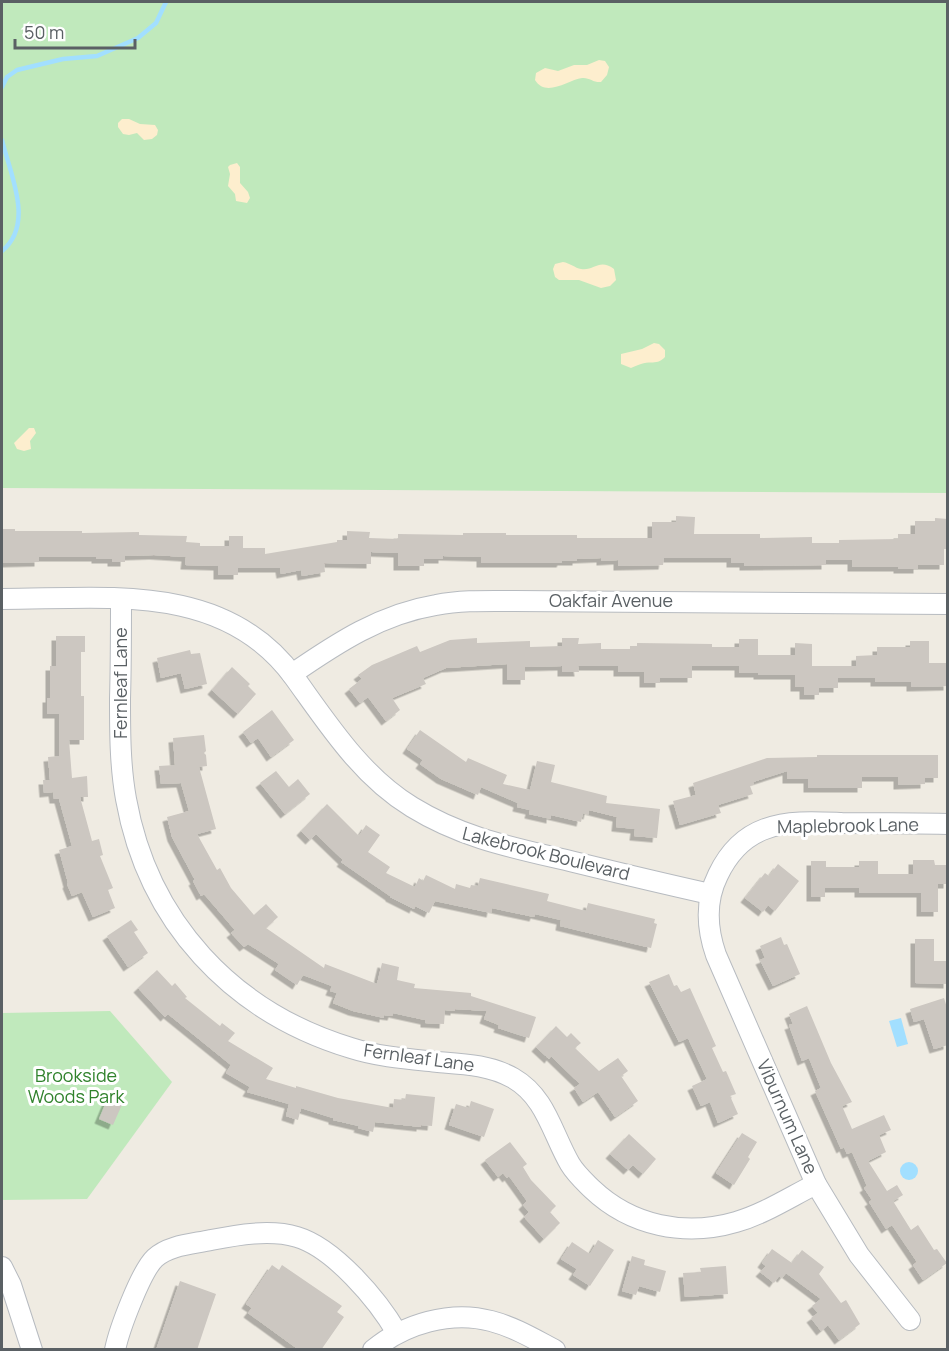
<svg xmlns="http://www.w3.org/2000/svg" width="949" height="1351" viewBox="0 0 949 1351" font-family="Manrope,sans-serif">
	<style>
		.green { fill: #c0e9bc }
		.sand { fill: #fdeece }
		.water { fill: #a2dfff }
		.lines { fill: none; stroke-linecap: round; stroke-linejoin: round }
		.stream { stroke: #a2dfff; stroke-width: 4.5 }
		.building { fill: #ccc7c1; filter: url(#shadow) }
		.minor-casing { stroke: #b7bbc0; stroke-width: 22 }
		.minor { stroke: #fff; stroke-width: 20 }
		.labels { text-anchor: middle; stroke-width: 6; stroke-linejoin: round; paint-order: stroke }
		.street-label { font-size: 18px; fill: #5a6064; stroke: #fff }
		.park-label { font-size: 18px; fill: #30822c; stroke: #fff }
	</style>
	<defs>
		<filter id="shadow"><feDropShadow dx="-4.5" dy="4.5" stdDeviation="0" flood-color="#0004"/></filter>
	</defs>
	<rect width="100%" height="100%" fill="#efebe2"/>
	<g class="green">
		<path d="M2,2H947V493L2,488Z"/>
		<path d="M110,1011L172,1082L87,1199L2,1200V1013Z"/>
	</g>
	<g class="sand">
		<path d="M599,60L605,61L609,67L607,75L601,82C594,83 589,77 582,78C568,80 546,98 535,80L536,73L545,68L558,71L574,65H587Z"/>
		<path d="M129,119L140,124L155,125L158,130L157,135L152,139L144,140L137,133L129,135L123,134L118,127V123L122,119Z"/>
		<path d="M237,163L240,167V183L248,192L250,198L247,203L236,201L235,194L228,186L230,174L228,167L230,165Z"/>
		<path d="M563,262C570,263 575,268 581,269C595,271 599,258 614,269L616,280L610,286L601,288L579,280H559L555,277L553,269L555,264Z"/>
		<path d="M654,343L659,344L665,350V357C657,366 650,360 641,364C637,365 634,367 631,368L621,364V354L642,349Z"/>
		<path d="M29,428H34L36,433L30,441L31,449L24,451L17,449L14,443Z"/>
	</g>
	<g class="water">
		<path d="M901,1018L908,1044L897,1047L889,1021Z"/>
		<circle cx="909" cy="1171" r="9"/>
	</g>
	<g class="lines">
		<g class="stream">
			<path d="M2,87L7,77L17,70L63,59L97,56L138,38L156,23L166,2"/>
			<path d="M2,140C10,174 35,224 2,251"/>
		</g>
	</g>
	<g class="building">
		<path d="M676,516L695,517L694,534H760V538L812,537V543H839V540L898,539V534H915V521H935V518L948,519V549H944V565H918V569H898V567H852V560H826V565L744,566V563H731V558H664L663,565L618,566V560L601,561V558L577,559V561H562L561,563H481V557L443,556V559H424V566H398V553L371,552V564L324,563L325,572L302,576L301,570L281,574L280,568H238V575H218V566L185,565L186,557L154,555L125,556V562H112V559H96V557H39V562L2,563V529H15V531H82V533L139,532V535L187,536L186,542L200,543V546H229V536H243V548H265V554L337,542V540H347V531L370,532L369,538L398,539V534L463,535V533H506V535H577V538H652V522H676Z"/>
		<path d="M56,636H85V652H81V696H84V740H69L72,778L87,776L88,797H80L92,841L99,839L103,855L100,856L113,888L108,890L115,908L93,917L82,892L72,896L67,884L68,883L59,850L72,846L59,799H54L53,792L44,793L43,780H50L48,757L59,756V714H47V698H50V666H56Z"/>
		<path d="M477,638V643L530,641V647L562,646V638H579L578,644L601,643V649H630V646H637V643L712,644V647H739V639H758V655H795V643L812,644V666H856V656L877,655V647H910V641H929V663H948V686L911,687V682H875V678H838V688H819V695H804V687H795V675H758V673H739V666H692V678H660V683H644V672H618V666H578L579,672H562V666L525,667V680H507V664L446,668L423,678L426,684L392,698L400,710L386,721L368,697L360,703L349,689L362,679L358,675L372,665L417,646L420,652L450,640Z"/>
		<path d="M190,650L191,654L200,653L207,684L185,689L181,673L161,678L157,658Z"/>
		<path d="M232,667L250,684L248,686L256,694L238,714L212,690Z"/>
		<path d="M272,710L294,740L271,757L258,738L251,743L243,732Z"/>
		<path d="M420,730L466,762L468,758L507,775L503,784L530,790L537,761L555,765L551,782L607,796L606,803L660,809L657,838L634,836L635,829L616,827L617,817L589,810L588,815L583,813L581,822L551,815V819L529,814L530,810L517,807L518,803L481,787L478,795L441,779L420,764L423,760L407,749Z"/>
		<path d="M204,735L206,751L204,753L206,755L207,766L199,767L216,829L197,834L217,870L220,868L231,888L254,915L266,904L278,917L266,928L324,968L325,964L377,984L382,963L399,967L397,980L415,984L414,988L471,993V996L536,1017L529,1038L498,1028L499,1025L484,1019L487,1011L455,1009V1011L445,1010L444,1024L425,1023V1020L393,1013L392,1016L384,1015V1018L353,1011L333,1003L337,993L330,991L332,986L303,975L297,985L275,970L279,964L248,944L244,947L231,933L235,930L204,894L201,896L193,881L195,880L172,837L167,817L189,811L181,783L161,784L159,766L175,765L173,738Z"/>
		<path d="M817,755H938V778H925V784L898,785V777H862V788H808V779H787V771L753,782L754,785L750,786L753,794L718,805L721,813L680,825L673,801L696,795L693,783L767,758L817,757Z"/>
		<path d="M276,771L289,787L298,779L310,794L285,814L260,783Z"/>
		<path d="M327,804L359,836L366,825L380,835L368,852L390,867L386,873L415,887L419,878L423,881L426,875L455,889L456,884L470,888L471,885L478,886L480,878L549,894L547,901L586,911L588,903L655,919L654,923L657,924L651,948L560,926L561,920L535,914L534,917L492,908L491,913L435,901L429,913L415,906L414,909L390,897V896L341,862L343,860L316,834L310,840L301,831Z"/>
		<path d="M913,860H934L935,865H948V884H938V912H921V893H859V888H825V897H811V861H826V867H859V861H878V874H913Z"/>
		<path d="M778,864L799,881L775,911L768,905L763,912L745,898L765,873L769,876Z"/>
		<path d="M131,920L138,930L134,932L148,953L128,967L107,936Z"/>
		<path d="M781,937L784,945L787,944L800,974L773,986L760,960L765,958L760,946Z"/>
		<path d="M915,939H934V961H948V984L915,983Z"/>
		<path d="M157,970L172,986L175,983L187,997L185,998L220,1026L222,1023L235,1033L228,1041L273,1068L266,1079L296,1088V1086L338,1098L393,1108L394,1099L405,1100L406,1094L435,1097L432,1126L421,1125V1127L375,1122L373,1132L358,1128L359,1126L333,1120V1118L301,1108L298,1120L286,1116L289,1104L247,1092L250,1087L226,1073L231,1065L168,1014L165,1017L138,988Z"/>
		<path d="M669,974L674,986L677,985L681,992L690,988L716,1046L712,1048L723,1072L726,1071L736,1094L730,1096L738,1114L718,1123L710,1102L701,1106L692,1086L707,1079L688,1038L679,1042L649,982Z"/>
		<path d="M944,998L948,1011V1045L934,1049L924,1019L914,1022L910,1009Z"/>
		<path d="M807,1006L831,1063L852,1102L842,1106L852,1129L884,1115L891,1130L879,1135L886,1152L868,1161L887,1191L897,1185L903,1195L893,1201L911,1230L918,1225L934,1250L937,1249L947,1263L923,1280L913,1265L917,1262L892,1225L886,1229L869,1202L872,1200L864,1188L867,1186L852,1152L847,1154L844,1147L841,1149L815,1091L821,1088L809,1058L802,1061L789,1025L793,1024L789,1014Z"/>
		<path d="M556,1026L567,1037L571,1033L581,1043L575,1048L599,1071L618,1058L628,1071L621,1076L638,1101L615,1117L598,1092L583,1102L574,1088L580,1084L551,1056L549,1059L536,1047Z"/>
		<path d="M109,1095L124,1100L113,1125L99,1119Z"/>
		<path d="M471,1101L494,1109L484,1137L449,1125L456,1104L469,1108Z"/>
		<path d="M742,1133L757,1142L748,1157L750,1159L734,1185L716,1173Z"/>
		<path d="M629,1134L656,1159L643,1174L633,1165L628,1170L610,1154Z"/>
		<path d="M510,1142L527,1164L523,1167L531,1180L556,1206L550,1212L560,1223L544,1239L524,1217L529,1212L523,1205L527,1201L509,1176L507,1178L503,1173L498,1177L485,1160Z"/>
		<path d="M598,1240L614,1250L590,1286L573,1275L577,1269L561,1259L572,1242L590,1254Z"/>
		<path d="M772,1249L792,1263L802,1250L824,1267L819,1274L841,1303L846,1300L860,1324L839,1340L828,1325L821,1331L811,1318L818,1313L812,1306L821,1299L786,1273L782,1278L779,1276L774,1283L760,1272L766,1266L762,1263Z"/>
		<path d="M632,1256L645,1260L644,1265L666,1271L660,1292L639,1286L636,1295L622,1291Z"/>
		<path d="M272,1265L279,1270L282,1265L342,1306L337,1312L344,1317L321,1350H299L248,1313L252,1308L246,1304Z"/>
		<path d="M726,1266L728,1294L685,1297L683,1273L701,1272L700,1268Z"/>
		<path d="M180,1281L216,1294L208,1317L197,1350H156Z"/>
	</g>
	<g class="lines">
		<defs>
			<g id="minor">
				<path d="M2,599C105,599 224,581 294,677C328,724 361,776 412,807C464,839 515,848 574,862C619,873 665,884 710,894"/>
				<path d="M121,599C121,633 121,666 120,699C120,732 120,766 126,799C148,922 232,1012 351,1048C379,1057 409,1059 438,1062C464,1064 490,1065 513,1078C546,1097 552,1133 570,1164C576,1174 584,1181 592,1189C631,1226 685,1237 736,1222C764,1214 790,1197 816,1184"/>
				<path d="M292,674C337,643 381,614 436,605C462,600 488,601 515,601L948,604"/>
				<path d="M2,1267L11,1285L32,1350"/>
				<path d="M910,1320L859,1255L816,1184L716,955C707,929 705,901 718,875C728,854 743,837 765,829C789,820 817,822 842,823C877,823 912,823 948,824"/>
				<path d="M115,1350C119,1330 141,1271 155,1258C169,1245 193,1244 211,1240C237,1235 270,1229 297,1237C334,1248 378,1300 397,1333"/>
				<path d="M373,1350C404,1324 451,1310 491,1321C514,1327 534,1339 555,1350"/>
			</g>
		</defs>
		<use href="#minor" class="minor-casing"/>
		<use href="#minor" class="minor"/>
	</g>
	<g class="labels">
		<g class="street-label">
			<text x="611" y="607">Oakfair Avenue</text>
			<text transform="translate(121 683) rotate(-90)" y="6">Fernleaf Lane</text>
			<text transform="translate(848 826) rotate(-1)" y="6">Maplebrook Lane</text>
			<text transform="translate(546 854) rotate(14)" y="6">Lakebrook Boulevard</text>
			<text transform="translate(419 1058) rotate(8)" y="6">Fernleaf Lane</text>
			<text transform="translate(787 1117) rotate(66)" y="6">Viburnum Lane</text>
		</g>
		<g class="park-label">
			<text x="76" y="1082">Brookside<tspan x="76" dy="21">Woods Park</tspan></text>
		</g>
	</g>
	<rect width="949" height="1351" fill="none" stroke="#5a6064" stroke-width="6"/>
	<path d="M15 39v9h120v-9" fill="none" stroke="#5a6064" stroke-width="3"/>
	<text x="24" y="39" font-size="18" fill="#5a6064" stroke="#ffffff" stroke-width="4.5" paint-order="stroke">50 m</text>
</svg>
